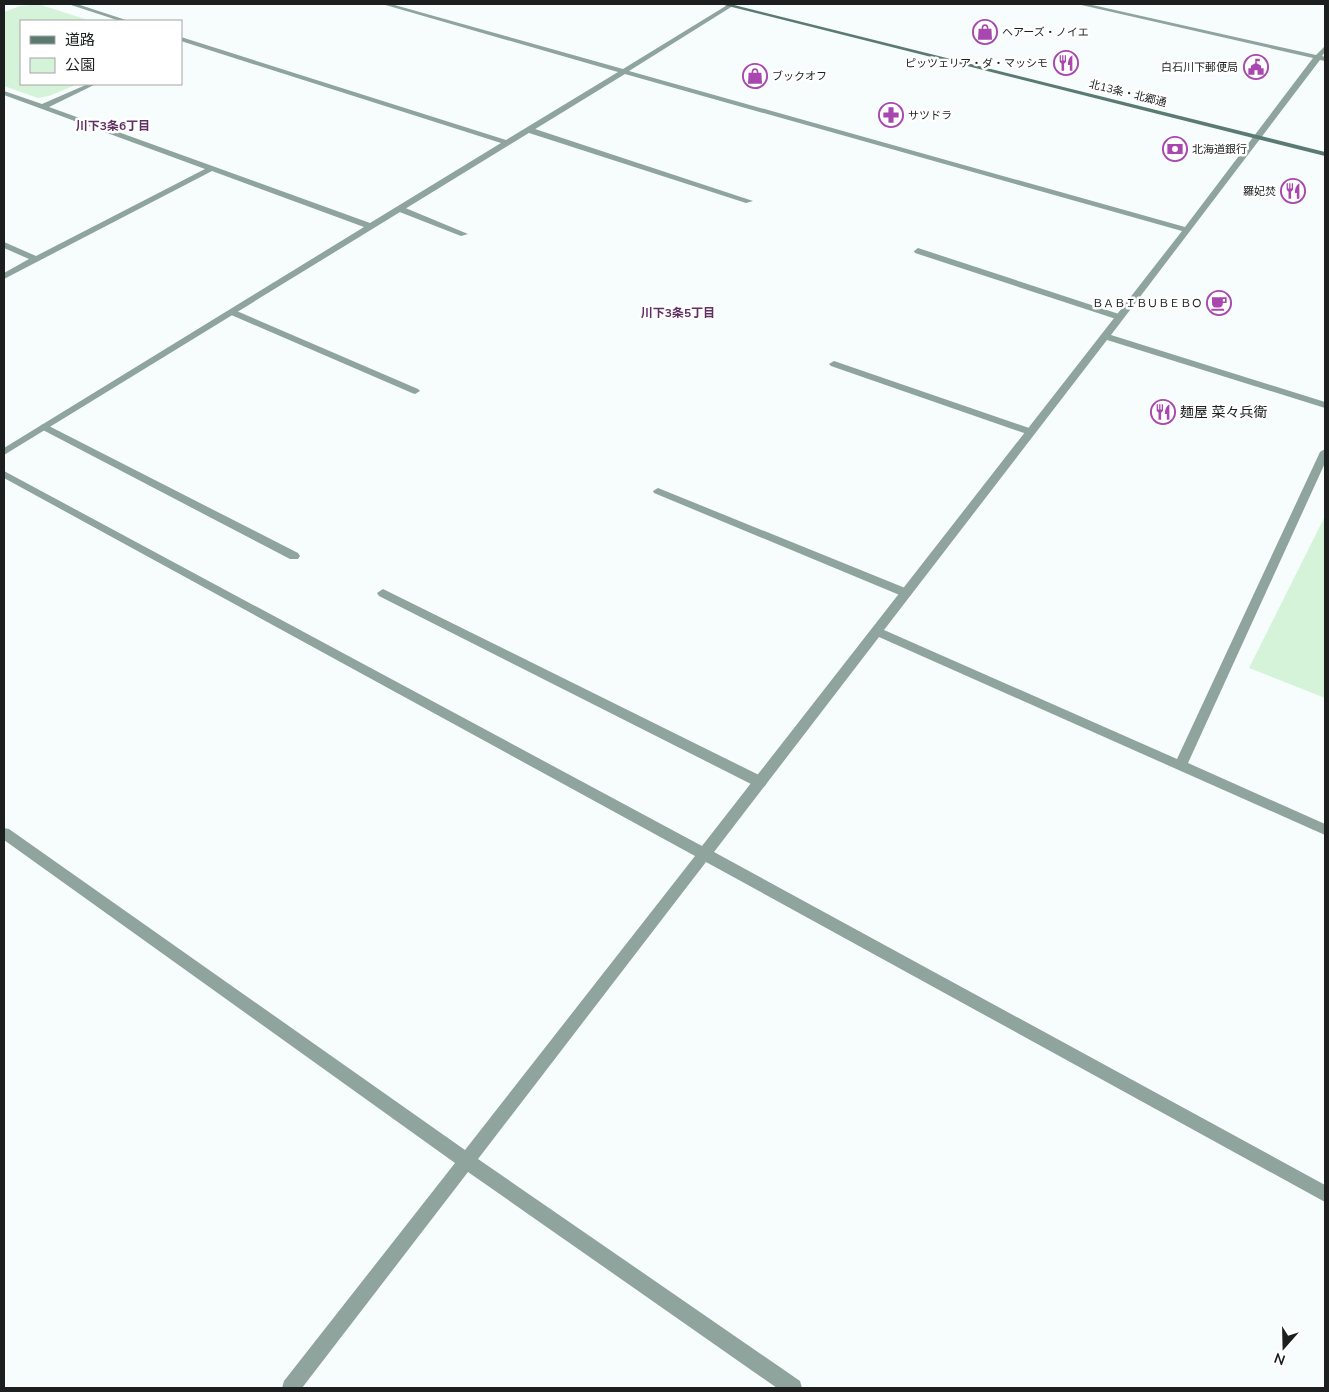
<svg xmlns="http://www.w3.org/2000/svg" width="1329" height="1392" viewBox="0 0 1329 1392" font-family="'Nunito Sans','Noto Sans JP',sans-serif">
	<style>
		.green { fill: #d5f3d9 }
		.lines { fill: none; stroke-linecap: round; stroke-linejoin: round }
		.service { fill: #8ea49d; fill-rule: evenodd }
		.minor { fill: #8ea49d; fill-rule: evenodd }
		.secondary { fill: #5b7b71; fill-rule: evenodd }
		.labels { text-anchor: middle; stroke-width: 5; stroke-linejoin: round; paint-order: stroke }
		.far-poi-label { font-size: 11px; fill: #1d1f1f; stroke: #fff; text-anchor: start }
		.far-street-label { font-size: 11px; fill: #1d1f1f; stroke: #fff }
		.far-neighbourhood-label { font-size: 12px; font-weight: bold; fill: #603062; stroke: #fff }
		.poi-label { font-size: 14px; fill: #1d1f1f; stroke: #fff; text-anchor: start }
	</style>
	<rect width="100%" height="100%" fill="#f7fcfc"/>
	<g class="green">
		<path d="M38,4L91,21H21V84H78L49,96L38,98L4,86V12L20,6Z"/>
		<path d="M1325,516V698L1249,668Z"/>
	</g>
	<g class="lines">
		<g class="service">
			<path d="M526,128H532L753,201L746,203L526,132Z"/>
			<path d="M397,207H403L468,234L461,236L397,211Z"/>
			<path d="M918,248L1122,315L1124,317L1119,320L1116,319L915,253L914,251Z"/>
			<path d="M232,309L418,389L420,391L415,394L412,393L229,314L227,312Z"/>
			<path d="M834,361L1035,430L1036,432L1031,435L1027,434L831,366L829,364Z"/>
			<path d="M45,424L298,553L300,556L298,559H290L41,429V425Z"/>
			<path d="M658,488L910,590L912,593L910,596H902L654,493L653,491Z"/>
			<path d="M383,589L765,778L767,782L765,786L760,787L755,786L379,596L377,593Z"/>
		</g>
		<g class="minor">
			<path d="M68,4H77L129,21H120Z"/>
			<path d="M382,4H391L623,69L729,4H736L629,71L1185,227L1313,58L1077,4H1088L1316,55L1325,46V52L1322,56L1325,57V61L1320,60L1111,335L1325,402V408L1107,340L884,630L1177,759L1320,452L1325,449V463L1188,763L1325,824V835L879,637L714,852L1325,1185V1202L706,862L478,1159L800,1381L802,1388H777L468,1172L302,1388H282L284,1381L455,1163L4,840V828L9,829L465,1150L695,856L4,478V471L702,846L1182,231L625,74L4,455V448L364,227L212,171L4,279V273L29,259L4,248V242L36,256L205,169L4,95V91L42,104L88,84H96L49,107L370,223L501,143L181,41V37L506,140L618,72Z"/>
		</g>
		<path class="secondary" d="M720,4H730L1325,152V156Z"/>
	</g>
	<defs>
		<symbol id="shop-ring" viewBox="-11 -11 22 22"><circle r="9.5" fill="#fff" stroke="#a847ae" stroke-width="1.5"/><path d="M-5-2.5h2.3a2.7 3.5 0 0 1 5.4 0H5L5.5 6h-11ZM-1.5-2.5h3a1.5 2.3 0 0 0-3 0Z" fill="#a847ae"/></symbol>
		<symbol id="restaurant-ring" viewBox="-11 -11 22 22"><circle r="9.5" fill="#fff" stroke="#a847ae" stroke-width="1.5"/><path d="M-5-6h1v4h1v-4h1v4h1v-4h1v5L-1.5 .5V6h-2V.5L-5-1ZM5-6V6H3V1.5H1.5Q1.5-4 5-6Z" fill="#a847ae"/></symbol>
		<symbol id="civic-ring" viewBox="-11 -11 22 22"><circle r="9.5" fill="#fff" stroke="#a847ae" stroke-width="1.5"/><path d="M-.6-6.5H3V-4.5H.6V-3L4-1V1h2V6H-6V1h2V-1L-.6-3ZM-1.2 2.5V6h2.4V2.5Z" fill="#a847ae"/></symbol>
		<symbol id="pharmacy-ring" viewBox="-11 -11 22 22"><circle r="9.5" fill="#fff" stroke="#a847ae" stroke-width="1.5"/><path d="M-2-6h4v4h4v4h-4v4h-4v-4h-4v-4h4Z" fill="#a847ae"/></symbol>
		<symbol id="bank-ring" viewBox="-11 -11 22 22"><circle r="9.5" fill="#fff" stroke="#a847ae" stroke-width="1.5"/><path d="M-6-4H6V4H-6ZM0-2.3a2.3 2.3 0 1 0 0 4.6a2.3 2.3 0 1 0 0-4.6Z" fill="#a847ae"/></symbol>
		<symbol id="cafe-ring" viewBox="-11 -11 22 22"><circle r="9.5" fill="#fff" stroke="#a847ae" stroke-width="1.5"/><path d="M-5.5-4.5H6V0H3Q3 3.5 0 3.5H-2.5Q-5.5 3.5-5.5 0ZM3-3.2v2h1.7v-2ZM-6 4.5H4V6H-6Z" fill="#a847ae"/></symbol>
	</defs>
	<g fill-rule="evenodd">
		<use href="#shop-ring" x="971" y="18" width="28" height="28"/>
		<use href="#restaurant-ring" x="1052" y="49" width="28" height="28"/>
		<use href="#civic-ring" x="1242" y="53" width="28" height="28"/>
		<use href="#shop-ring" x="741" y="62" width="28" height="28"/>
		<use href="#pharmacy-ring" x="877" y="101" width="28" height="28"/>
		<use href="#bank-ring" x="1161" y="135" width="28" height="28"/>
		<use href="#restaurant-ring" x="1279" y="177" width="28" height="28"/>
		<use href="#cafe-ring" x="1205" y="289" width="28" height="28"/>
		<use href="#restaurant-ring" x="1149" y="398" width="28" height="28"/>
	</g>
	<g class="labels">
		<g class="far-poi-label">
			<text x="1002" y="36">ヘアーズ・ノイエ</text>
			<text x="1048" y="67" text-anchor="end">ピッツェリア・ダ・マッシモ</text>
			<text x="1238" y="71" text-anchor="end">白石川下郵便局</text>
			<text x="772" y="80">ブックオフ</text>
			<text x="908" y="119">サツドラ</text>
			<text x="1192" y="153">北海道銀行</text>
			<text x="1276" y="195" text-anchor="end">羅妃焚</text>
			<text x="1202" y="307" text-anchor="end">ＢＡＢＩＢＵＢＥＢＯ</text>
		</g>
		<g class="far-street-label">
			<text transform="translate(1128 93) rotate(14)" y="4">北13条・北郷通</text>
		</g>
		<g class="far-neighbourhood-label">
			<text x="113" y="130">川下3条6丁目</text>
			<text x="678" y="317">川下3条5丁目</text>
		</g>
		<g class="poi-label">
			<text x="1180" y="417">麺屋 菜々兵衛</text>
		</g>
	</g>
	<rect width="1329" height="1392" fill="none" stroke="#1d1f1f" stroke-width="10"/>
	<rect x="20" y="20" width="162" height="65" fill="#ffffff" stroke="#a5a5a5"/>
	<rect x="30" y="36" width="25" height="8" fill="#5b7b71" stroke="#a5a5a5"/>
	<text x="65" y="45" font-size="15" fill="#1d1f1f">道路</text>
	<rect x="30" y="58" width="25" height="15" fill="#d5f3d9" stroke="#a5a5a5"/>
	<text x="65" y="70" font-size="15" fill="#1d1f1f">公園</text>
	<g transform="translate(1284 1347) rotate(200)" stroke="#ffffff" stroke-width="4" paint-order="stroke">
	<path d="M0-4L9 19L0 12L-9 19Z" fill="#1d1f1f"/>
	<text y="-8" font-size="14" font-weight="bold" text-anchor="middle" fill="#1d1f1f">N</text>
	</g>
</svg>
